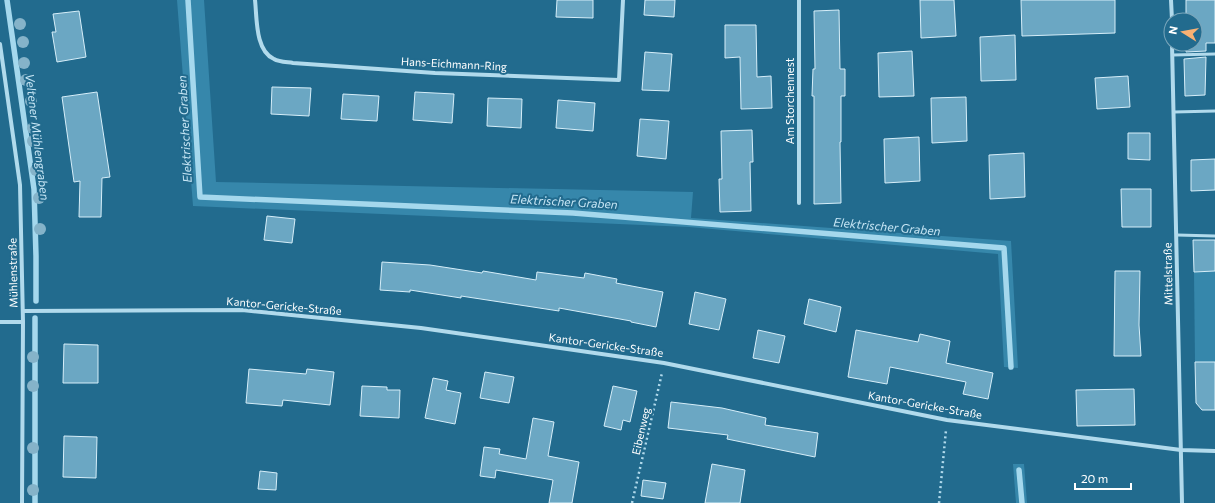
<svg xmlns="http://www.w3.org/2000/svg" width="1215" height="503" viewBox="0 0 1215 503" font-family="Commissioner,sans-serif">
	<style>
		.green { fill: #3687ab }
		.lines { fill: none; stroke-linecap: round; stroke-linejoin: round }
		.stream { stroke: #a5d8ed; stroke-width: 5.5 }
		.building { fill: #6ba7c3; stroke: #d6eef9 }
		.path { stroke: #b1daec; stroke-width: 2.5; stroke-dasharray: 2 3; stroke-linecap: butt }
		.service { stroke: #b1daec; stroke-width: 3 }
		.minor { stroke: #b1daec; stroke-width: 4 }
		.tree { fill: #85b3c9 }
		.labels { text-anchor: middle; stroke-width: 4; stroke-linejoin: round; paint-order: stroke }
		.street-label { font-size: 11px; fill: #fff; stroke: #226b8e }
		.water-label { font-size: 12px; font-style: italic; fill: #c7e6f5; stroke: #226b8e }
	</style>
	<rect width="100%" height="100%" fill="#226b8e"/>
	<g class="green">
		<path d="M177,0H204L216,182L693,192L691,218L1011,241L1018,368L1004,367L998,254L689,227L193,206Z"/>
		<path d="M1215,271V362H1195L1194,272Z"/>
		<path d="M1013,464H1024L1027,503H1016Z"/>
	</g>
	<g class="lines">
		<g class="stream">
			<path d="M7,0L34,189L36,256V301"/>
			<path d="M188,0L200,197L573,213L1004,248L1011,367"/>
			<path d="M1019,470L1022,503"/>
			<path d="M35,503V318"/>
		</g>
	</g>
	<g class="building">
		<path d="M557,0H593V18L556,17Z"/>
		<path d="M645,0H675L674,17L644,15Z"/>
		<path d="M920,0H954L956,36L921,38Z"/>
		<path d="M1021,0H1115V33L1022,36Z"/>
		<path d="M1186,0H1215V43H1206V51L1186,52V44H1195V20H1186Z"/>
		<path d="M839,10L840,69H845V96H841V142H840L841,203L814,204V96H812L813,69H815L814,11Z"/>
		<path d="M79,11L86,57L57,62L52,32H56L53,14Z"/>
		<path d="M725,25H756L757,77L771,76L772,108L741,109L740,57L725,58Z"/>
		<path d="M1015,35L1016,80L981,81L980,37Z"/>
		<path d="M912,51L914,96L879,97L878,53Z"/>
		<path d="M645,52L672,54L669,91L642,90Z"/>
		<path d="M1206,57L1205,95L1185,96L1184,59Z"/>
		<path d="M1128,76L1130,107L1097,109L1095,78Z"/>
		<path d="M272,87L311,88L309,116L271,114Z"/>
		<path d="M97,92L110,177L102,178L101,217H79L80,181L74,182L62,97Z"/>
		<path d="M415,92L454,94L452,123L413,120Z"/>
		<path d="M343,94L379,96L377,121L341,119Z"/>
		<path d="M966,97L967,141L932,143L931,98Z"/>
		<path d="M488,98L522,99L521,128L487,126Z"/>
		<path d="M558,100L595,103L593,131L556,128Z"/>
		<path d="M640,119L669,121L666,159L637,156Z"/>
		<path d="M752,130L753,162H750L751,211L720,212L719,179H722L721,131Z"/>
		<path d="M1128,133H1150V160L1128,159Z"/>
		<path d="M919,137L920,181L885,183L884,139Z"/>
		<path d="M1024,153L1025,197L990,199L989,155Z"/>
		<path d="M1215,159V190L1191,191V160Z"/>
		<path d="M1121,189H1151V227H1122Z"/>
		<path d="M267,216L295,219L292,243L264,240Z"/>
		<path d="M1193,240H1215V271L1194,272Z"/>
		<path d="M382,262L430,265L482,273L483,271L536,280L537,272L584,278L585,273L617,279L616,283L663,292L656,327L631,322V321L559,308V311L461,296V298L410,290V292L380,290Z"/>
		<path d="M1115,271H1140L1139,325L1141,356H1114Z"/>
		<path d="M695,292L726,299L719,330L689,324Z"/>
		<path d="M809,299L841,307L836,332L804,324Z"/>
		<path d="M758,330L785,336L779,363L753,358Z"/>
		<path d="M856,330L918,342L920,334L950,341L946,363L993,373L988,399L963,394L966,382L890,367L887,384L848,377Z"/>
		<path d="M64,344L98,345V383H63Z"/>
		<path d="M1195,362H1215V410H1202L1196,403Z"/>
		<path d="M249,369L306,374L307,369L334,372L330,405L283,400L282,406L246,403Z"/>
		<path d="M485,372L514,377L509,403L480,398Z"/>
		<path d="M433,378L448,381L446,390L461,393L455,424L425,418Z"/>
		<path d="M362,386L387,387V390H400L399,418L360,416Z"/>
		<path d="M613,386L637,391L630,422L623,420L621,430L604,426Z"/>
		<path d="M1134,389L1135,425L1077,426L1076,390Z"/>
		<path d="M671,402L722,408L766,418L765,425L818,433L815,457L727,439L728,435L668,428Z"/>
		<path d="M533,418L554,422L548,456L579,462L572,503H549L553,480L496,470L495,478L480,476L484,447L500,449L499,454L526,459Z"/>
		<path d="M64,436L97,437L96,478L63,477Z"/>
		<path d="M712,464L745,470L740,503H705Z"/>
		<path d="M260,471L277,473L276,490L258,489Z"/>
		<path d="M643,480L666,483L663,499L641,496Z"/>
	</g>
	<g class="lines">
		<g class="path">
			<path d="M632,503L662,373"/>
			<path d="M939,503L946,430"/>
		</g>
		<g class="service">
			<path d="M1173,55L1215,54"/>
			<path d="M1174,112L1215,111"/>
			<path d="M1177,235L1215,236"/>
		</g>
		<g class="minor">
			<path d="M255,0C257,17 255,51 274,59C279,62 287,62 293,63L435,73L619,80L623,0"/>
			<path d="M799,0V203"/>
			<path d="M1171,0L1172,20"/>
			<path d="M0,44L20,185L23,322L22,503"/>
			<path d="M1172,44L1182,503"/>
			<path d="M23,311L242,310L421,328L664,363L947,420L1181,450L1215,451"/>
			<path d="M0,322H23"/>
		</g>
	</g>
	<g class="tree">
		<circle cx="20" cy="24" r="6"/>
		<circle cx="23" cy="42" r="6"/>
		<circle cx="24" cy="63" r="6"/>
		<circle cx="26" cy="80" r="6"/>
		<circle cx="31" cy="101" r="6"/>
		<circle cx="33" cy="128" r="6"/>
		<circle cx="33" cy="141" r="6"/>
		<circle cx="36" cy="170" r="6"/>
		<circle cx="39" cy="198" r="6"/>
		<circle cx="40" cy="229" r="6"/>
		<circle cx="33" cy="357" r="6"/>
		<circle cx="33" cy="386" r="6"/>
		<circle cx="33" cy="448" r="6"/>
		<circle cx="33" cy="490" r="6"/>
	</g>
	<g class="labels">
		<g class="street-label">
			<text transform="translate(454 64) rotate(3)" y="4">Hans-Eichmann-Ring</text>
			<text transform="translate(790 101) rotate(-90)" y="4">Am Storchennest</text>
			<text transform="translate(13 273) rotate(-91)" y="4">Mühlenstraße</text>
			<text transform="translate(1168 274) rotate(-91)" y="4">Mittelstraße</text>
			<text transform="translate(284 306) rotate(5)" y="4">Kantor-Gericke-Straße</text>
			<text transform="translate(606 345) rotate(8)" y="4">Kantor-Gericke-Straße</text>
			<text transform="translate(925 405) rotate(10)" y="4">Kantor-Gericke-Straße</text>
			<text transform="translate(641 431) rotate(-77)" y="4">Eibenweg</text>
		</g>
		<g class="water-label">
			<text transform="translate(185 129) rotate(-93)" y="4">Elektrischer Graben</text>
			<text transform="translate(37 137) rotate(83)" y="4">Veltener Mühlengraben</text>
			<text transform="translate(564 202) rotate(3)" y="4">Elektrischer Graben</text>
			<text transform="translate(887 227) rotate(5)" y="4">Elektrischer Graben</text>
		</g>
	</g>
	<g transform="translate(1183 32) rotate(281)"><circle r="19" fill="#226b8e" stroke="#7aa6bb"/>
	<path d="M0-3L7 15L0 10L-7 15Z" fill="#f8b173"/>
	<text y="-6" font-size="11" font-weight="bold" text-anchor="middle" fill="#ffffff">N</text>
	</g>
	<path d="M1075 483v6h56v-6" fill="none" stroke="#ffffff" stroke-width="2"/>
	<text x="1081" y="483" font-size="12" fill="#ffffff" stroke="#226b8e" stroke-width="3" paint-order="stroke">20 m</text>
</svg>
